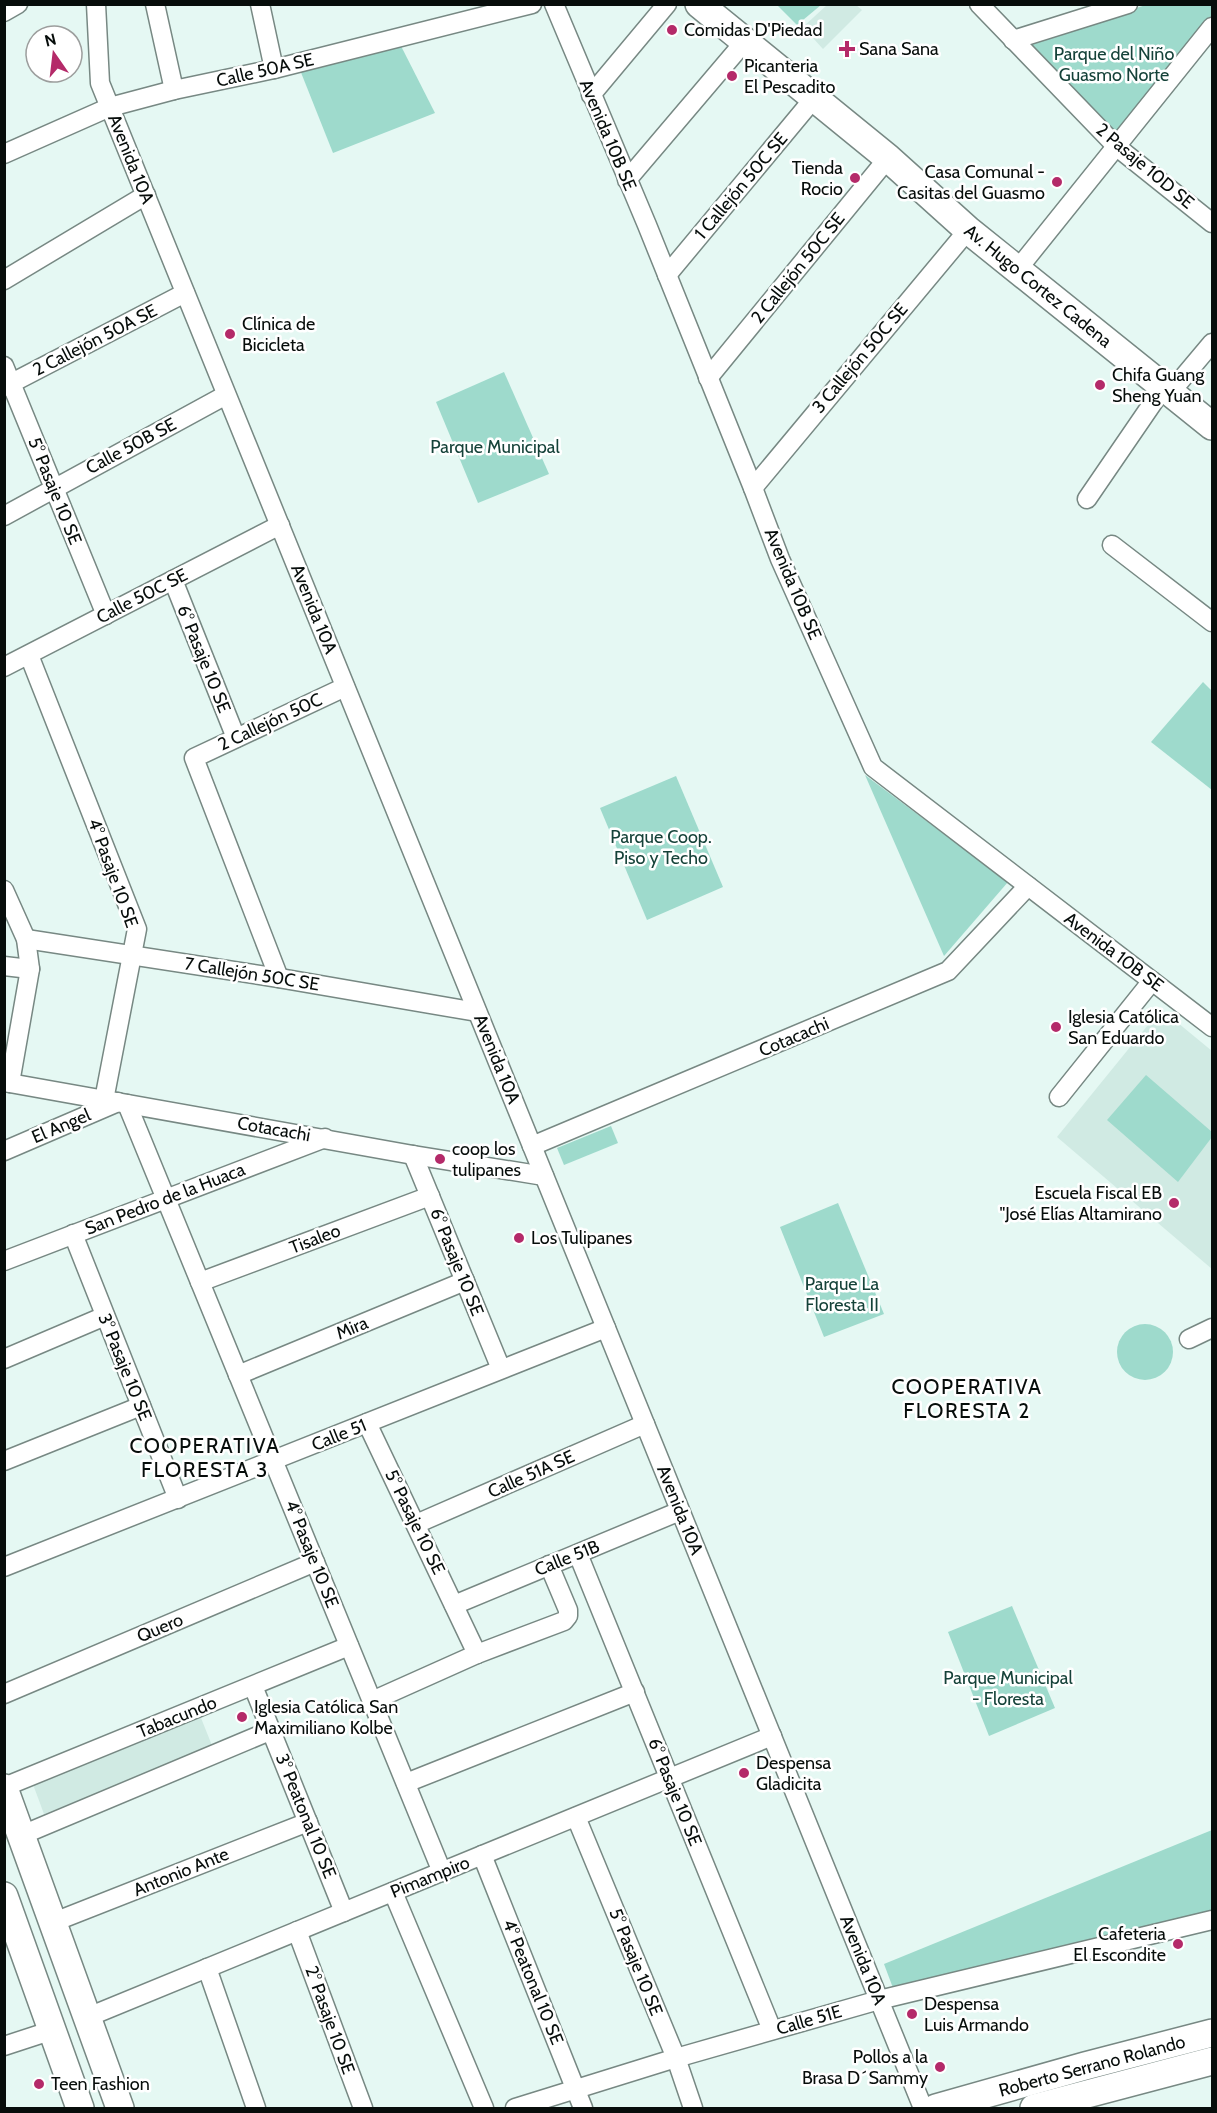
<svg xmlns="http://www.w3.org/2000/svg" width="1217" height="2113" viewBox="0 0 1217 2113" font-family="Cabin,sans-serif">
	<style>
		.built { fill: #d0eae3 }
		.park { fill: #9edacc }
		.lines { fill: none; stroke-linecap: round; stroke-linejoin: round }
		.street-casing { stroke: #778883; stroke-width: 21 }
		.secondary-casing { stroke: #778883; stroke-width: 30 }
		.street { stroke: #fff; stroke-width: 18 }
		.secondary { stroke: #fff; stroke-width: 27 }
		.poi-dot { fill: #b42a69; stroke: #fff; stroke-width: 2 }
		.labels { text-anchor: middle; stroke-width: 5; stroke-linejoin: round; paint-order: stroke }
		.poi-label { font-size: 18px; fill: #070d0b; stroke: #fff; text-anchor: start }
		.park-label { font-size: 18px; fill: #154239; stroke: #fff }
		.street-label { font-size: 18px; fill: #070d0b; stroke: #fff }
		.quarter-label { font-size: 21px; letter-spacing: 1.5px; fill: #070d0b; stroke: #fff }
	</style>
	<rect width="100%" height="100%" fill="#e5f8f3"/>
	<g class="built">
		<path d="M827,5H856L862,10L823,49L803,27Z"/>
		<path d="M1161,1009L1212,1051V1269L1057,1137Z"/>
		<path d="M199,1713L213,1748L44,1814L31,1779Z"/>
	</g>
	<g class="park">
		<path d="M777,5H821L797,25Z"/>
		<path d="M1146,5H1212V19L1117,137L1023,42Z"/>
		<path d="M401,46L435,113L333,153L300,70Z"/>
		<path d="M504,372L549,474L478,503L436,402Z"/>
		<path d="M1203,682L1212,691V790L1151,742Z"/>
		<path d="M865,775L1008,882L944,956Z"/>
		<path d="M676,776L723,887L647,920L600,808Z"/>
		<path d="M1146,1075L1212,1132V1137L1178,1182L1107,1120Z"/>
		<path d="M611,1126L618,1143L564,1165L557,1148Z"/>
		<path d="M838,1203L884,1314L824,1337L780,1227Z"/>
		<circle cx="1145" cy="1352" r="28"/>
		<path d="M1012,1606L1055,1708L989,1736L948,1632Z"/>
		<path d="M1212,1830V1910L893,1988L884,1964Z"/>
	</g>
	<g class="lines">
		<defs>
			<g id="street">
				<path d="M96,4L100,83L923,2108"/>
				<path d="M155,4L174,90"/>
				<path d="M260,4L274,69"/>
				<path d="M554,4L647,225L753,488L780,559L873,767L1212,1027"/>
				<path d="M979,4L1117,147L1212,223"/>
				<path d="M4,12L18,4"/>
				<path d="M1013,40L1128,4"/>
				<path d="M591,95L667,4"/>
				<path d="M4,154L110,107L174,90L274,69L532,4"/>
				<path d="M627,180L745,41"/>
				<path d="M1017,270L1212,27"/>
				<path d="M667,275L815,97"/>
				<path d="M4,280L146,195"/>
				<path d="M4,366L106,615"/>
				<path d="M708,378L888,158"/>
				<path d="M4,387L185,293"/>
				<path d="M1170,393L1212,343"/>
				<path d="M753,488L968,230"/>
				<path d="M1087,499L1163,388"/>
				<path d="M4,516L226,395"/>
				<path d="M1112,545L1212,622"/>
				<path d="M173,580L236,738"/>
				<path d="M29,655L137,929L104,1100"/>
				<path d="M4,667L280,525"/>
				<path d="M4,890L26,939L30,969L10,1083"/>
				<path d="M26,939L279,978L477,1012"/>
				<path d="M4,966L30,969"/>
				<path d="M279,978L194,758L345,687"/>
				<path d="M4,1082L413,1155L544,1176"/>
				<path d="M1059,1097L1152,981"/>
				<path d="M127,1104L442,1872"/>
				<path d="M532,1146L948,971L1028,886"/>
				<path d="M4,1151L118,1102"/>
				<path d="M413,1155L501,1369"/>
				<path d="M73,1234L178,1499"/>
				<path d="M4,1261L325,1138"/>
				<path d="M200,1282L430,1196"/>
				<path d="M1189,1339L1212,1328"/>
				<path d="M4,1359L105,1316"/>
				<path d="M238,1375L465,1281"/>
				<path d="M367,1423L477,1654"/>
				<path d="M4,1461L141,1406"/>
				<path d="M416,1524L645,1424"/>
				<path d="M578,1554L772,2030"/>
				<path d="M4,1567L606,1328"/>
				<path d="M454,1605L680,1511"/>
				<path d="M253,1686L344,1912"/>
				<path d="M4,1694L315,1562"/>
				<path d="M372,1701L477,1654L564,1621L568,1616V1610L549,1565"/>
				<path d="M406,1783L635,1692"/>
				<path d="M4,1787L349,1646"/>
				<path d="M576,1817L676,2058L693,2108"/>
				<path d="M22,1835L272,1730"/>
				<path d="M482,1855L583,2108"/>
				<path d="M393,1892L484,2108"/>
				<path d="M54,1922L308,1822"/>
				<path d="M297,1931L363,2108"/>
				<path d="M207,1968L256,2108"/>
				<path d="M88,2017L772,1736"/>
				<path d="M4,2046L53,2030"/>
				<path d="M515,2108L676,2058L879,2000L1212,1920"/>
			</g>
			<g id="secondary">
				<path d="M699,4L888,158L968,230L1212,426"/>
				<path d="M4,1788L120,2108"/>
				<path d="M4,1896L80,2108"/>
				<path d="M936,2108L1085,2066L1212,2033"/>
				<path d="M1034,2108L1212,2061"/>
			</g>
		</defs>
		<use href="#street" class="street-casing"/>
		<use href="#secondary" class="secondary-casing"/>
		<use href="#street" class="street"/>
		<use href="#secondary" class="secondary"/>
	</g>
	<g class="poi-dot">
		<circle cx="672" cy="30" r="6"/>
		<path d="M844 40h6v6h6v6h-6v6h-6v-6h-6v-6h6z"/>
		<circle cx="732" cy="76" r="6"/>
		<circle cx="855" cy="178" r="6"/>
		<circle cx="1057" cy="182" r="6"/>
		<circle cx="230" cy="334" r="6"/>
		<circle cx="1100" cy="385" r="6"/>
		<circle cx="1056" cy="1027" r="6"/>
		<circle cx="440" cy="1159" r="6"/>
		<circle cx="1174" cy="1203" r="6"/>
		<circle cx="519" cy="1238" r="6"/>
		<circle cx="242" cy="1717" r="6"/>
		<circle cx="744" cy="1773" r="6"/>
		<circle cx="1178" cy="1944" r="6"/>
		<circle cx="912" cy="2014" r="6"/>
		<circle cx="940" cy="2067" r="6"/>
		<circle cx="39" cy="2084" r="6"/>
	</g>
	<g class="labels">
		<g class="poi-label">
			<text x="684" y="36">Comidas D'Piedad</text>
			<text x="859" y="55">Sana Sana</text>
			<text x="744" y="72">Picanteria<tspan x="744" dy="21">El Pescadito</tspan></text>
			<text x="843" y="174" text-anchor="end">Tienda<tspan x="843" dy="21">Rocio</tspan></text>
			<text x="1045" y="178" text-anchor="end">Casa Comunal -<tspan x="1045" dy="21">Casitas del Guasmo</tspan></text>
			<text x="242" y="330">Clínica de<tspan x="242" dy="21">Bicicleta</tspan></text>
			<text x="1112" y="381">Chifa Guang<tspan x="1112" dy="21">Sheng Yuan</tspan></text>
			<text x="1068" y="1023">Iglesia Católica<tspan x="1068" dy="21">San Eduardo</tspan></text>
			<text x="452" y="1155">coop los<tspan x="452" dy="21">tulipanes</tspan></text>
			<text x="1162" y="1199" text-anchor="end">Escuela Fiscal EB<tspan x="1162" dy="21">"José Elías Altamirano</tspan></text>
			<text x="531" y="1244">Los Tulipanes</text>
			<text x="254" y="1713">Iglesia Católica San<tspan x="254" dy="21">Maximiliano Kolbe</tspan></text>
			<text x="756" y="1769">Despensa<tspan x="756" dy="21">Gladicita</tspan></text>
			<text x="1166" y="1940" text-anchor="end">Cafeteria<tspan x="1166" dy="21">El Escondite</tspan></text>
			<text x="924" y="2010">Despensa<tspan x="924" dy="21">Luis Armando</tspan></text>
			<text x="928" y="2063" text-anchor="end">Pollos a la<tspan x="928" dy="21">Brasa D´Sammy</tspan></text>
			<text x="51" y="2090">Teen Fashion</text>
		</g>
		<g class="park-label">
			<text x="1114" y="60">Parque del Niño<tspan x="1114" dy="21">Guasmo Norte</tspan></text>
			<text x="495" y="453">Parque Municipal</text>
			<text x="661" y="843">Parque Coop.<tspan x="661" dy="21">Piso y Techo</tspan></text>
			<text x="842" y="1290">Parque La<tspan x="842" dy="21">Floresta II</tspan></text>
			<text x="1008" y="1684">Parque Municipal<tspan x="1008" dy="21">- Floresta</tspan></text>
		</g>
		<g class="street-label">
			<text transform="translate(265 70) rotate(-13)" y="6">Calle 50A SE</text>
			<text transform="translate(608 135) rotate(67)" y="6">Avenida 10B SE</text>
			<text transform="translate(131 159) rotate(68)" y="6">Avenida 10A</text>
			<text transform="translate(1145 166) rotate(40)" y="6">2 Pasaje 10D SE</text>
			<text transform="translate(741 186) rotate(-50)" y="6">1 Callejón 50C SE</text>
			<text transform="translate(798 268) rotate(-51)" y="6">2 Callejón 50C SE</text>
			<text transform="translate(1038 286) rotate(39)" y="6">Av. Hugo Cortez Cadena</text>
			<text transform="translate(95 340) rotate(-27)" y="6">2 Callejón 50A SE</text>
			<text transform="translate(860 358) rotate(-50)" y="6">3 Callejón 50C SE</text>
			<text transform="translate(131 446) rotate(-28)" y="6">Calle 50B SE</text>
			<text transform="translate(55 491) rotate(68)" y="6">5° Pasaje 10 SE</text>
			<text transform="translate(793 584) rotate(67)" y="6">Avenida 10B SE</text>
			<text transform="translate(142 596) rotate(-27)" y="6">Calle 50C SE</text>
			<text transform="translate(314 609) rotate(68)" y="6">Avenida 10A</text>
			<text transform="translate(204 659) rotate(68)" y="6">6° Pasaje 10 SE</text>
			<text transform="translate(270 722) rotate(-25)" y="6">2 Callejón 50C</text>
			<text transform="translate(113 873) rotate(70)" y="6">4° Pasaje 10 SE</text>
			<text transform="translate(1114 952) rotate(37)" y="6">Avenida 10B SE</text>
			<text transform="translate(252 974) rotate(9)" y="6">7 Callejón 50C SE</text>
			<text transform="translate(794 1037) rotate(-23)" y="6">Cotacachi</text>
			<text transform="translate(497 1059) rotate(68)" y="6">Avenida 10A</text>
			<text transform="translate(61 1126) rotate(-23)" y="6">El Angel</text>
			<text transform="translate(274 1129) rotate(10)" y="6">Cotacachi</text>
			<text transform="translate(165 1199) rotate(-21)" y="6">San Pedro de la Huaca</text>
			<text transform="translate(315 1239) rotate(-21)" y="6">Tisaleo</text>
			<text transform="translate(457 1262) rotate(68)" y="6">6° Pasaje 10 SE</text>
			<text transform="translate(352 1328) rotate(-22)" y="6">Mira</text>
			<text transform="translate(125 1367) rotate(68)" y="6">3° Pasaje 10 SE</text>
			<text transform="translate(339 1435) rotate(-22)" y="6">Calle 51</text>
			<text transform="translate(531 1474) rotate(-24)" y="6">Calle 51A SE</text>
			<text transform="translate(680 1510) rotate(68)" y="6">Avenida 10A</text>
			<text transform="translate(415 1522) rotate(64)" y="6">5° Pasaje 10 SE</text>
			<text transform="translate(312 1554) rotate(68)" y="6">4° Pasaje 10 SE</text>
			<text transform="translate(567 1558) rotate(-22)" y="6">Calle 51B</text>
			<text transform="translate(160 1628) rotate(-23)" y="6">Quero</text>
			<text transform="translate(177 1717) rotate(-22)" y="6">Tabacundo</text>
			<text transform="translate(675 1792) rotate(68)" y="6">6° Pasaje 10 SE</text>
			<text transform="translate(306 1816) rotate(68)" y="6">3° Peatonal 10 SE</text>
			<text transform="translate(181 1872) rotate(-22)" y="6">Antonio Ante</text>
			<text transform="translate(430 1877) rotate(-22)" y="6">Pimampiro</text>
			<text transform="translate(863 1960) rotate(68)" y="6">Avenida 10A</text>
			<text transform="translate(636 1962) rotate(68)" y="6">5° Pasaje 10 SE</text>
			<text transform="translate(533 1982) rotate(68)" y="6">4° Peatonal 10 SE</text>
			<text transform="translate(330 2020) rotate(70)" y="6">2° Pasaje 10 SE</text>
			<text transform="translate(809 2020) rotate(-16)" y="6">Calle 51E</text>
			<text transform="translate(1092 2066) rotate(-15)" y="6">Roberto Serrano Rolando</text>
		</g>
		<g class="quarter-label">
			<text x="967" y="1394">COOPERATIVA<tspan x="967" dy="24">FLORESTA 2</tspan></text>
			<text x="205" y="1453">COOPERATIVA<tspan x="205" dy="24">FLORESTA 3</tspan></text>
		</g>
	</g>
	<rect width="1217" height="2113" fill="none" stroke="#070d0b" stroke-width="12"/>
	<g transform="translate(54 54) rotate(346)"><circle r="28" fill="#ffffff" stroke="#9c9e9d" stroke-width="1.5"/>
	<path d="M0-4.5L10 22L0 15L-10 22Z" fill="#b42a69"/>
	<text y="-9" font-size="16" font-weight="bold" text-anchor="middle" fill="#070d0b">N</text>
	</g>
</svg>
